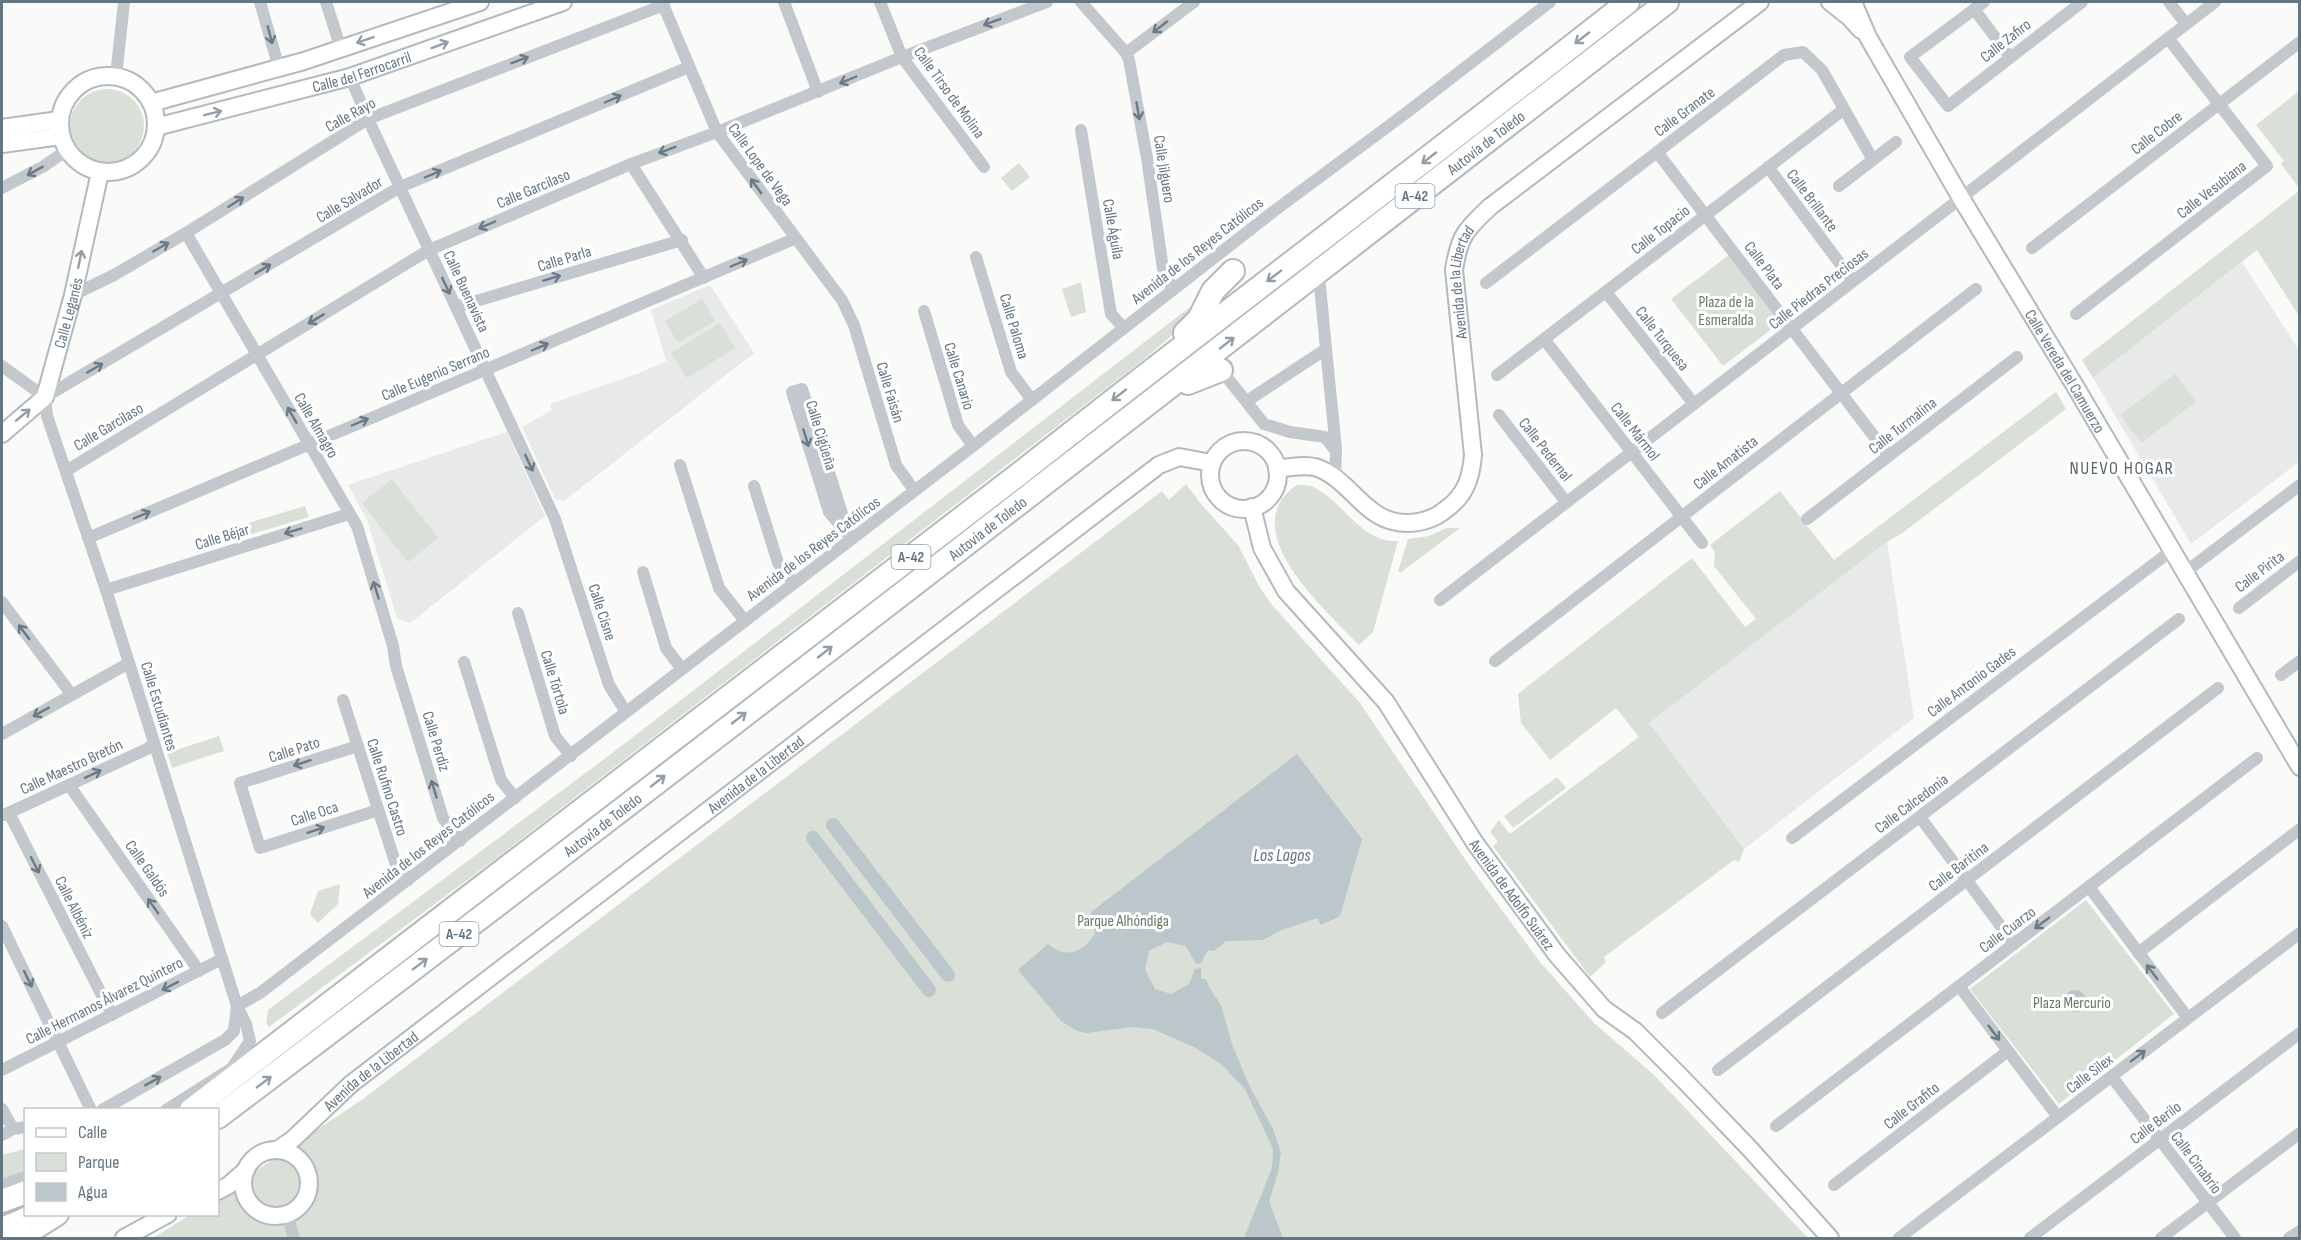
<svg xmlns="http://www.w3.org/2000/svg" width="2301" height="1240" viewBox="0 0 2301 1240" font-family="'Sofia Sans Condensed',sans-serif">
	<style>
		.built { fill: #e8e9e9 }
		.green { fill: #dadfd7 }
		.water { fill: #bbc7cb }
		.lines { fill: none; stroke-linecap: round; stroke-linejoin: round }
		.canal { stroke: #bbc7cb; stroke-width: 14 }
		.secondary-casing { stroke: #b3babf; stroke-width: 20 }
		.highway-casing { stroke: #b4b9bd; stroke-width: 26 }
		.street { stroke: #c3c8cc; stroke-width: 12 }
		.secondary { stroke: #fff; stroke-width: 16 }
		.highway { stroke: #fff; stroke-width: 22 }
		.oneway { stroke: #6a7a87 }
		.oneway2 { stroke: #939fa8 }
		.labels { text-anchor: middle; stroke-width: 6; stroke-linejoin: round; paint-order: stroke }
		.shield { fill: #fff; stroke: #939fa8; stroke-width: 1.5 }
		.shield-label { font-size: 15px; font-weight: bold; fill: #657683 }
		.street-label { font-size: 16px; fill: #657683; stroke: #fff }
		.park-label { font-size: 16px; fill: #687a64; stroke: #fff }
		.neighbourhood-label { font-size: 18px; letter-spacing: 1.5px; fill: #57646e; stroke: #fff }
		.water-label { font-size: 18px; font-style: italic; fill: #60757c; stroke: #fff }
	</style>
	<rect width="100%" height="100%" fill="#fafaf8"/>
	<g class="built">
		<path d="M2242,262L2299,350V462L2191,544L2093,378Z"/>
		<path d="M710,285L754,353L564,501L555,499L522,427L552,410L550,404L642,372L666,361L651,310Z"/>
		<path d="M507,432L545,516L410,623L397,618L367,520L348,485Z"/>
		<path d="M1887,542L1914,718L1744,849L1649,723Z"/>
	</g>
	<g class="green">
		<circle cx="107" cy="126" r="37"/>
		<path d="M2299,91V188L2281,164L2284,161L2256,125Z"/>
		<path d="M1019,163L1030,177L1012,191L1001,178Z"/>
		<path d="M2299,191V316L2257,250L2093,378L2082,360Z"/>
		<path d="M1729,255L1781,322L1723,366L1671,299Z"/>
		<path d="M1081,282L1086,312L1071,317L1062,289Z"/>
		<path d="M702,299L715,321L678,343L665,321Z"/>
		<path d="M1190,307L1194,313L1190,320L1143,360L494,860L269,1027L266,1023L268,1010L611,754Z"/>
		<path d="M720,323L735,348L687,378L671,353Z"/>
		<path d="M2175,374L2196,402L2141,443L2120,415Z"/>
		<path d="M2056,392L2066,409L1901,534L1887,542L1649,723L1744,849L1739,862L1734,860L1604,957L1606,962L1590,977L1493,846L1498,842L1490,832L1499,820L1510,834L1639,737L1616,708L1550,760L1521,723L1518,694L1692,558L1745,627L1756,619L1714,566L1715,552L1710,545L1780,491L1834,560Z"/>
		<path d="M392,479L438,538L408,562L362,503Z"/>
		<path d="M1186,484L1201,504L1238,545L1259,586L1272,605L1360,703L1471,868L1540,962L1594,1023L1653,1074L1808,1238H153L190,1215L218,1214V1196L363,1099L1162,491L1169,500Z"/>
		<path d="M1297,485C1301,485 1307,485 1311,486C1315,487 1320,491 1323,493C1348,510 1365,543 1398,541L1373,632L1359,645C1327,611 1232,529 1297,485Z"/>
		<path d="M305,506L309,517L218,544L215,533Z"/>
		<path d="M1447,528H1460L1400,573L1398,571L1408,539L1429,536Z"/>
		<path d="M219,736L224,751L172,768L167,753Z"/>
		<path d="M1557,777L1566,788L1513,828L1504,816Z"/>
		<path d="M340,884L338,904L318,923L310,914L318,891Z"/>
		<path d="M2086,900L2174,1014L2059,1104L1970,989Z"/>
		<path d="M25,1149V1173L2,1180V1155Z"/>
	</g>
	<g class="water">
		<path d="M1297,754L1362,839L1340,916L1321,925L1317,918L1279,931L1263,940L1226,941L1214,951L1208,950L1201,963L1196,964L1186,946L1167,942L1149,951L1145,970L1155,989L1171,994L1189,984L1195,969L1201,968V979H1206L1210,989L1221,1005L1232,1044L1248,1083L1273,1129L1281,1153L1278,1173L1269,1201L1283,1238H1244L1272,1168L1273,1149L1245,1089L1221,1064L1196,1048L1153,1029L1133,1027L1087,1033L1077,1031L1061,1021L1018,970L1048,944C1066,960 1084,952 1095,933L1091,912Z"/>
		<circle cx="2075" cy="1001" r="11"/>
	</g>
	<g class="lines">
		<g class="canal">
			<path d="M833,825L948,975"/>
			<path d="M813,838L929,990"/>
		</g>
		<defs>
			<g id="secondary">
				<path d="M1830,2L1849,17L1861,30"/>
				<path id="s1" d="M1853,2L1868,37L1961,198L2075,386L2300,767"/>
				<circle cx="108" cy="124" r="48"/>
				<path d="M151,103L304,61L480,2"/>
				<path id="s2" d="M156,127L350,77L563,2"/>
				<path d="M2,128L59,120"/>
				<path d="M2,144L61,136"/>
				<path id="s3" d="M2,434L45,397L73,295L100,172"/>
				<circle cx="1244" cy="475" r="34"/>
				<path id="s4" d="M1277,469C1289,467 1307,464 1318,468C1352,481 1366,523 1406,523C1421,523 1434,519 1445,510C1465,496 1471,479 1473,455L1454,270C1459,236 1466,229 1491,206L1760,2"/>
				<path id="s5" d="M1252,507L1262,548L1286,591L1386,702L1475,843L1557,955L1604,1009L1635,1031L1681,1077L1750,1149L1830,1238"/>
				<path id="s6" d="M277,1150L292,1140L351,1084L1159,465L1179,457L1212,463"/>
				<circle cx="276" cy="1183" r="33"/>
				<path d="M218,1191L229,1185L246,1170"/>
				<path d="M124,1238L168,1214"/>
			</g>
			<g id="highway">
				<path d="M1185,333L1199,319L1213,291L1233,271"/>
				<path d="M1188,383L1221,370"/>
				<path d="M191,1110L1023,471C1223,313 1428,160 1628,2"/>
				<path id="s7" d="M218,1117C704,750 1185,374 1667,2"/>
				<path d="M2,1201L26,1192"/>
				<path d="M2,1229L37,1214"/>
				<path d="M19,1238L57,1214"/>
			</g>
		</defs>
		<use href="#secondary" class="secondary-casing"/>
		<use href="#highway" class="highway-casing"/>
		<g class="street">
			<path d="M260,2L279,68"/>
			<path d="M326,2L341,49"/>
			<path d="M662,2L717,132L842,300L854,325L896,465L914,490"/>
			<path d="M784,2L818,92"/>
			<path d="M880,2L902,57L984,167"/>
			<path d="M1081,2L1126,53L1129,60L1147,158L1163,269L1173,289"/>
			<path d="M1984,2L1910,57L1948,106L2082,2"/>
			<path d="M2169,2L2186,24"/>
			<path d="M1974,9L2010,57"/>
			<path d="M1126,53L1194,2"/>
			<path d="M116,76L124,2"/>
			<path d="M350,77L368,119L555,519L609,685L626,712"/>
			<path d="M1081,130L1111,314L1124,328"/>
			<path d="M1657,152L1889,456"/>
			<path d="M631,164L704,278"/>
			<path d="M1768,167L1853,281"/>
			<path d="M1839,186L1896,142"/>
			<path d="M2,188L44,166L67,150"/>
			<path d="M186,233L357,526L393,646L396,666L443,818L460,841"/>
			<path d="M2032,248L2300,42"/>
			<path d="M976,257L1011,372L1032,400"/>
			<path d="M1486,283L1784,55L1803,52L1822,70L1873,160"/>
			<path d="M1606,292L1694,404"/>
			<path d="M73,295L114,275L186,233L368,119L664,5"/>
			<path d="M456,307L682,240"/>
			<path d="M924,311L958,425L973,446"/>
			<path d="M2076,314L2267,166L2168,38"/>
			<path d="M1544,339L1702,543"/>
			<path d="M1326,349L1336,449"/>
			<path d="M2,366L45,397"/>
			<path d="M1221,370L1264,424L1290,432L1325,437L1336,451L1335,478"/>
			<path d="M1497,375L1843,110"/>
			<path d="M45,397L47,416L106,590L237,1006L246,1024L250,1041L232,1068L166,1110"/>
			<path d="M45,397L400,187L689,67"/>
			<path d="M1247,401L1326,349L1320,286"/>
			<path d="M1499,415L1566,502"/>
			<path d="M680,465L719,588L745,621"/>
			<path d="M66,471L429,250L631,164L717,132L902,57L1047,2"/>
			<path d="M754,486L778,563L794,583"/>
			<path d="M1807,519L2017,357"/>
			<path d="M848,534L829,512L792,392L802,389C818,439 835,489 850,540"/>
			<path d="M88,538L794,239"/>
			<path d="M643,572L666,648L682,669"/>
			<path d="M2184,573L2300,485"/>
			<path d="M106,590L349,514"/>
			<path d="M1440,600L2215,2"/>
			<path d="M2,602L72,695"/>
			<path d="M2239,608L2300,561"/>
			<path d="M518,613L555,736L571,756"/>
			<path d="M1495,661L1976,289"/>
			<path d="M464,662L501,780L515,798"/>
			<path d="M2281,675L2300,661"/>
			<path d="M343,700L396,865L408,880"/>
			<path d="M2,734L129,663"/>
			<path d="M358,746L240,783L260,848L378,810"/>
			<path d="M69,785L199,971"/>
			<path d="M9,813L112,1015"/>
			<path d="M4,815L147,749L154,743"/>
			<path d="M1920,817L2014,944"/>
			<path d="M1792,838L2171,551"/>
			<path d="M2089,887L2188,1018"/>
			<path d="M2,926L91,1110"/>
			<path d="M2138,953L2300,829"/>
			<path d="M1959,986L2058,1117"/>
			<path d="M237,1006L260,993L973,446L1274,211L1406,113L1550,2"/>
			<path d="M1662,1013L2179,619"/>
			<path d="M2,1070L222,959"/>
			<path d="M1718,1070L2218,688"/>
			<path d="M2112,1077L2235,1238"/>
			<path d="M2,1109L13,1129"/>
			<path d="M102,1110L225,1040L234,1031L237,1006"/>
			<path d="M1776,1126L2257,758"/>
			<path d="M2,1135L13,1129L26,1127"/>
			<path d="M2,1185L26,1177"/>
			<path d="M1834,1185L2008,1051"/>
			<path d="M287,1214L294,1238"/>
			<path d="M1899,1238L2300,933"/>
			<path d="M2030,1238L2300,1033"/>
			<path d="M2161,1238L2300,1133"/>
			<path d="M2289,1238L2300,1231"/>
		</g>
		<use href="#secondary" class="secondary"/>
		<use href="#highway" class="highway"/>
	</g>
	<defs><path id="oneway-shaft" d="M-6 0H5M1.5-3L5.5 0L1.5 3" fill="none" stroke-width="1.6" stroke-linecap="round" stroke-linejoin="round" transform="scale(1.5)"/></defs>
	<g class="oneway">
		<use href="#oneway-shaft" transform="translate(992 22) rotate(159)"/>
		<use href="#oneway-shaft" transform="translate(1160 27) rotate(142)"/>
		<use href="#oneway-shaft" transform="translate(270 35) rotate(75)"/>
		<use href="#oneway-shaft" transform="translate(520 60) rotate(-21)"/>
		<use href="#oneway-shaft" transform="translate(848 80) rotate(157)"/>
		<use href="#oneway-shaft" transform="translate(613 99) rotate(-23)"/>
		<use href="#oneway-shaft" transform="translate(1138 111) rotate(80)"/>
		<use href="#oneway-shaft" transform="translate(667 150) rotate(160)"/>
		<use href="#oneway-shaft" transform="translate(35 171) rotate(151)"/>
		<use href="#oneway-shaft" transform="translate(433 174) rotate(-23)"/>
		<use href="#oneway-shaft" transform="translate(756 186) rotate(-126)"/>
		<use href="#oneway-shaft" transform="translate(236 202) rotate(-32)"/>
		<use href="#oneway-shaft" transform="translate(487 225) rotate(157)"/>
		<use href="#oneway-shaft" transform="translate(161 247) rotate(-30)"/>
		<use href="#oneway-shaft" transform="translate(739 263) rotate(-23)"/>
		<use href="#oneway-shaft" transform="translate(263 269) rotate(-31)"/>
		<use href="#oneway-shaft" transform="translate(552 278) rotate(-17)"/>
		<use href="#oneway-shaft" transform="translate(446 286) rotate(65)"/>
		<use href="#oneway-shaft" transform="translate(316 319) rotate(149)"/>
		<use href="#oneway-shaft" transform="translate(540 347) rotate(-23)"/>
		<use href="#oneway-shaft" transform="translate(95 368) rotate(-30)"/>
		<use href="#oneway-shaft" transform="translate(292 415) rotate(-120)"/>
		<use href="#oneway-shaft" transform="translate(360 422) rotate(-23)"/>
		<use href="#oneway-shaft" transform="translate(806 438) rotate(73)"/>
		<use href="#oneway-shaft" transform="translate(529 463) rotate(65)"/>
		<use href="#oneway-shaft" transform="translate(142 515) rotate(-23)"/>
		<use href="#oneway-shaft" transform="translate(293 531) rotate(163)"/>
		<use href="#oneway-shaft" transform="translate(376 590) rotate(-107)"/>
		<use href="#oneway-shaft" transform="translate(24 632) rotate(-127)"/>
		<use href="#oneway-shaft" transform="translate(41 712) rotate(151)"/>
		<use href="#oneway-shaft" transform="translate(302 763) rotate(162)"/>
		<use href="#oneway-shaft" transform="translate(93 774) rotate(-25)"/>
		<use href="#oneway-shaft" transform="translate(434 789) rotate(-107)"/>
		<use href="#oneway-shaft" transform="translate(316 830) rotate(-18)"/>
		<use href="#oneway-shaft" transform="translate(35 865) rotate(63)"/>
		<use href="#oneway-shaft" transform="translate(153 906) rotate(-125)"/>
		<use href="#oneway-shaft" transform="translate(2042 923) rotate(143)"/>
		<use href="#oneway-shaft" transform="translate(2152 972) rotate(-127)"/>
		<use href="#oneway-shaft" transform="translate(28 979) rotate(64)"/>
		<use href="#oneway-shaft" transform="translate(170 986) rotate(153)"/>
		<use href="#oneway-shaft" transform="translate(1994 1033) rotate(53)"/>
		<use href="#oneway-shaft" transform="translate(2138 1056) rotate(-37)"/>
		<use href="#oneway-shaft" transform="translate(153 1081) rotate(-29)"/>
	</g>
	<g class="oneway2">
		<use href="#oneway-shaft" transform="translate(1582 38) rotate(142)"/>
		<use href="#oneway-shaft" transform="translate(365 40) rotate(161)"/>
		<use href="#oneway-shaft" transform="translate(440 45) rotate(-20)"/>
		<use href="#oneway-shaft" transform="translate(213 113) rotate(-14)"/>
		<use href="#oneway-shaft" transform="translate(1429 158) rotate(142)"/>
		<use href="#oneway-shaft" transform="translate(80 259) rotate(-78)"/>
		<use href="#oneway-shaft" transform="translate(1274 276) rotate(143)"/>
		<use href="#oneway-shaft" transform="translate(1227 343) rotate(-38)"/>
		<use href="#oneway-shaft" transform="translate(1119 395) rotate(142)"/>
		<use href="#oneway-shaft" transform="translate(23 415) rotate(-39)"/>
		<use href="#oneway-shaft" transform="translate(825 652) rotate(-38)"/>
		<use href="#oneway-shaft" transform="translate(739 718) rotate(-38)"/>
		<use href="#oneway-shaft" transform="translate(658 781) rotate(-38)"/>
		<use href="#oneway-shaft" transform="translate(420 964) rotate(-37)"/>
		<use href="#oneway-shaft" transform="translate(264 1082) rotate(-37)"/>
	</g>
	<g class="labels">
		<g class="shield">
			<rect x="1395.5" y="184" width="39" height="24" rx="4.5"/>
			<rect x="891.5" y="545" width="39" height="24" rx="4.5"/>
			<rect x="439.5" y="922" width="39" height="24" rx="4.5"/>
		</g>
		<g class="shield-label">
			<text x="1415" y="201">A-42</text>
			<text x="911" y="562">A-42</text>
			<text x="459" y="939">A-42</text>
		</g>
		<g class="street-label">
			<text transform="translate(2005 40) rotate(-38)" y="6">Calle Zafiro</text>
			<text dy="6" stroke="none"><textPath href="#s2" startOffset="213">Calle del Ferrocarril</textPath></text>
			<text transform="translate(950 92) rotate(54)" y="6">Calle Tirso de Molina</text>
			<text transform="translate(1684 111) rotate(-37)" y="6">Calle Granate</text>
			<text transform="translate(350 114) rotate(-29)" y="6">Calle Rayo</text>
			<text transform="translate(2156 132) rotate(-38)" y="6">Calle Cobre</text>
			<text dy="6" stroke="none"><textPath href="#s7" startOffset="1599">Autovía de Toledo</textPath></text>
			<text transform="translate(761 164) rotate(54)" y="6">Calle Lope de Vega</text>
			<text transform="translate(1165 169) rotate(81)" y="6">Calle Jilguero</text>
			<text transform="translate(533 188) rotate(-23)" y="6">Calle Garcilaso</text>
			<text transform="translate(2211 189) rotate(-38)" y="6">Calle Vesubiana</text>
			<text transform="translate(349 199) rotate(-31)" y="6">Calle Salvador</text>
			<text transform="translate(1813 200) rotate(53)" y="6">Calle Brillante</text>
			<text transform="translate(1114 229) rotate(80)" y="6">Calle Águila</text>
			<text transform="translate(1660 229) rotate(-38)" y="6">Calle Topacio</text>
			<text transform="translate(1197 250) rotate(-38)" y="6">Avenida de los Reyes Católicos</text>
			<text transform="translate(564 258) rotate(-17)" y="6">Calle Parla</text>
			<text transform="translate(1765 265) rotate(53)" y="6">Calle Plata</text>
			<text dy="6" stroke="none"><textPath href="#s4" startOffset="428">Avenida de la Libertad</textPath></text>
			<text transform="translate(1818 288) rotate(-38)" y="6">Calle Piedras Preciosas</text>
			<text transform="translate(467 291) rotate(65)" y="6">Calle Buenavista</text>
			<text dy="6" stroke="none"><textPath href="#s3" startOffset="144">Calle Leganés</textPath></text>
			<text transform="translate(1015 326) rotate(73)" y="6">Calle Paloma</text>
			<text transform="translate(1663 338) rotate(52)" y="6">Calle Turquesa</text>
			<text dy="6" stroke="none"><textPath href="#s1" startOffset="426">Calle Vereda del Camuerzo</textPath></text>
			<text transform="translate(435 373) rotate(-23)" y="6">Calle Eugenio Serrano</text>
			<text transform="translate(960 376) rotate(73)" y="6">Calle Canario</text>
			<text transform="translate(891 392) rotate(73)" y="6">Calle Faisán</text>
			<text transform="translate(317 425) rotate(60)" y="6">Calle Almagro</text>
			<text transform="translate(1902 425) rotate(-38)" y="6">Calle Turmalina</text>
			<text transform="translate(108 426) rotate(-31)" y="6">Calle Garcilaso</text>
			<text transform="translate(1636 431) rotate(52)" y="6">Calle Mármol</text>
			<text transform="translate(822 435) rotate(73)" y="6">Calle Cigüeña</text>
			<text transform="translate(1546 449) rotate(52)" y="6">Calle Pedernal</text>
			<text transform="translate(1725 462) rotate(-38)" y="6">Calle Amatista</text>
			<text dy="6" stroke="none"><textPath href="#s7" startOffset="969">Autovía de Toledo</textPath></text>
			<text transform="translate(222 536) rotate(-17)" y="6">Calle Béjar</text>
			<text transform="translate(813 548) rotate(-37)" y="6">Avenida de los Reyes Católicos</text>
			<text transform="translate(2259 571) rotate(-37)" y="6">Calle Pirita</text>
			<text transform="translate(603 612) rotate(72)" y="6">Calle Cisne</text>
			<text transform="translate(1971 681) rotate(-37)" y="6">Calle Antonio Gades</text>
			<text transform="translate(556 682) rotate(73)" y="6">Calle Tórtola</text>
			<text transform="translate(160 706) rotate(73)" y="6">Calle Estudiantes</text>
			<text transform="translate(437 741) rotate(73)" y="6">Calle Perdiz</text>
			<text transform="translate(294 749) rotate(-18)" y="6">Calle Pato</text>
			<text transform="translate(71 766) rotate(-25)" y="6">Calle Maestro Bretón</text>
			<text dy="6" stroke="none"><textPath href="#s6" startOffset="609">Avenida de la Libertad</textPath></text>
			<text transform="translate(388 787) rotate(72)" y="6">Calle Rufino Castro</text>
			<text transform="translate(1911 803) rotate(-37)" y="6">Calle Calcedonia</text>
			<text transform="translate(314 813) rotate(-18)" y="6">Calle Oca</text>
			<text dy="6" stroke="none"><textPath href="#s7" startOffset="483">Autovía de Toledo</textPath></text>
			<text transform="translate(428 844) rotate(-38)" y="6">Avenida de los Reyes Católicos</text>
			<text transform="translate(1958 866) rotate(-37)" y="6">Calle Baritina</text>
			<text transform="translate(148 868) rotate(55)" y="6">Calle Galdós</text>
			<text dy="6" stroke="none"><textPath href="#s5" startOffset="471">Avenida de Adolfo Suárez</textPath></text>
			<text transform="translate(75 907) rotate(63)" y="6">Calle Albéniz</text>
			<text transform="translate(2007 929) rotate(-37)" y="6">Calle Cuarzo</text>
			<text transform="translate(104 1000) rotate(-27)" y="6">Calle Hermanos Álvarez Quintero</text>
			<text dy="6" stroke="none"><textPath href="#s6" startOffset="123">Avenida de la Libertad</textPath></text>
			<text transform="translate(2089 1073) rotate(-37)" y="6">Calle Silex</text>
			<text transform="translate(1911 1105) rotate(-38)" y="6">Calle Grafito</text>
			<text transform="translate(2155 1122) rotate(-37)" y="6">Calle Berilo</text>
			<text transform="translate(2197 1162) rotate(53)" y="6">Calle Cinabrio</text>
		</g>
		<g class="park-label">
			<text x="1726" y="307">Plaza de la<tspan x="1726" dy="18">Esmeralda</tspan></text>
			<text x="1123" y="926">Parque Alhóndiga</text>
			<text x="2072" y="1008">Plaza Mercurio</text>
		</g>
		<g class="neighbourhood-label">
			<text x="2122" y="474">NUEVO HOGAR</text>
		</g>
		<g class="water-label">
			<text x="1282" y="861">Los Lagos</text>
		</g>
	</g>
	<rect width="2301" height="1240" fill="none" stroke="#657683" stroke-width="6"/>
	<rect x="24" y="1108" width="195" height="108" fill="#ffffff" stroke="#c1c8cd" stroke-width="1.5"/>
	<rect x="36" y="1128" width="30" height="9" fill="#ffffff" stroke="#c1c8cd" stroke-width="1.5"/>
	<text x="78" y="1138" font-size="18" fill="#657683">Calle</text>
	<rect x="36" y="1153" width="30" height="18" fill="#dadfd7" stroke="#c1c8cd" stroke-width="1.5"/>
	<text x="78" y="1168" font-size="18" fill="#657683">Parque</text>
	<rect x="36" y="1183" width="30" height="18" fill="#bbc7cb" stroke="#c1c8cd" stroke-width="1.5"/>
	<text x="78" y="1198" font-size="18" fill="#657683">Agua</text>
</svg>
